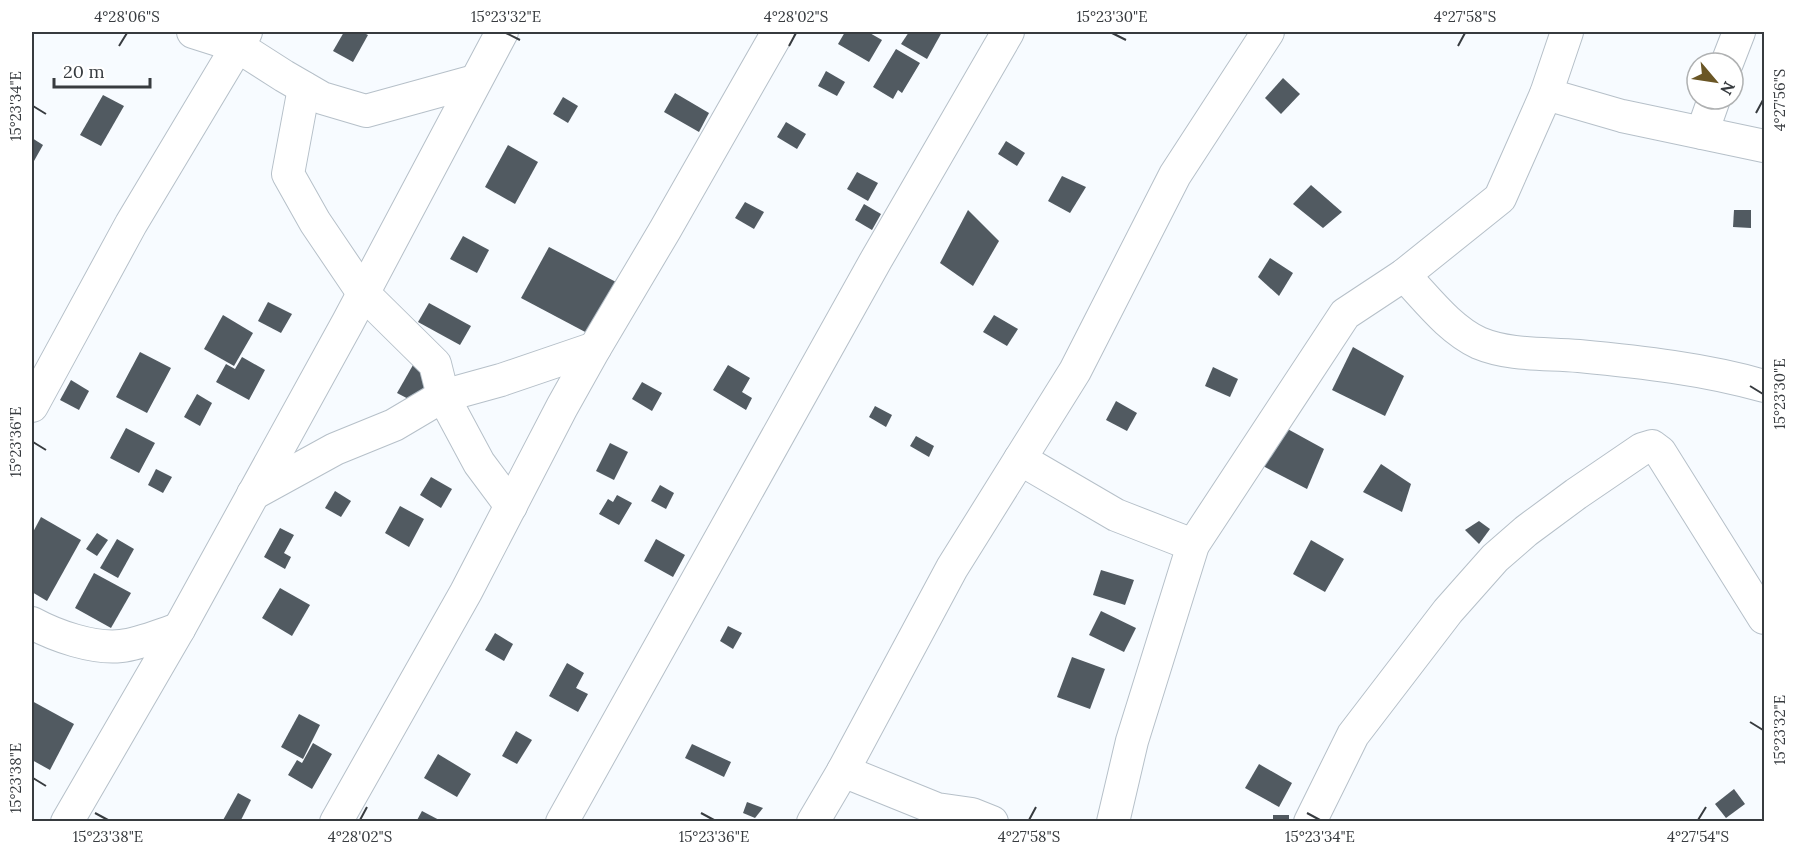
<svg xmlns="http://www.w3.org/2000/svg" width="1796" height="853" viewBox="0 0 1796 853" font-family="Lora,serif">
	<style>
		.building { fill: #515a61 }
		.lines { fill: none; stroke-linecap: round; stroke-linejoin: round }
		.street-casing { stroke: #b6c0c9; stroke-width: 34 }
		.street { stroke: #fff; stroke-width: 32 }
		.ticks { fill: none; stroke: #373b3f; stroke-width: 2 }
		.neatline { fill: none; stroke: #373b3f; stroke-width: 2 }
		.ticks-label { font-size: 15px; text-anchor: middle; fill: #373b3f }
	</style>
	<rect width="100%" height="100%" fill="#f7fbff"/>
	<g class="building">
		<path d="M344,32H362L368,35L353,62L333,51Z"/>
		<path d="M845,32H868L882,40L869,62L838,44Z"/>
		<path d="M909,32H942L927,59L901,44Z"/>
		<path d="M896,49L920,63L902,93L898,90L893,99L873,87Z"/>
		<path d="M826,71L845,82L837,96L818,86Z"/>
		<path d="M1283,78L1300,94L1281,114L1265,98Z"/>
		<path d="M675,93L709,113L699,132L664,112Z"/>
		<path d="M103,95L124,106L101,146L80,135Z"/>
		<path d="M563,97L578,106L568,123L553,114Z"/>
		<path d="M786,122L806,134L797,149L777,137Z"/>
		<path d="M32,138L43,145L34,161L32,160Z"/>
		<path d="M1006,141L1025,153L1017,166L998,154Z"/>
		<path d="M508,145L538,162L515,204L485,187Z"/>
		<path d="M857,172L878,183L868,201L847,189Z"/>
		<path d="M1062,176L1086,187L1070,213L1048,201Z"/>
		<path d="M1311,185L1342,212L1323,228L1293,204Z"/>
		<path d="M745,202L764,212L754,229L735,218Z"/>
		<path d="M864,204L881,214L872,230L855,220Z"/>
		<path d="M968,210L999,241L973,286L940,263Z"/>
		<path d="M1734,210H1751V228L1733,227Z"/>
		<path d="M463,236L489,250L477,273L450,259Z"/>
		<path d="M549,247L616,282L589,334L521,298Z"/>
		<path d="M1270,258L1293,273L1279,296L1258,277Z"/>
		<path d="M268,302L292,314L281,333L258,321Z"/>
		<path d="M429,303L471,326L460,345L418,322Z"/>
		<path d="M223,315L253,333L234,366L204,349Z"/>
		<path d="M994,315L1018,329L1007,346L983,332Z"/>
		<path d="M1353,347L1404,376L1385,416L1332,390Z"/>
		<path d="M140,352L171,368L147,413L116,397Z"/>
		<path d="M242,357L265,370L249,400L216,382L226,364L235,369Z"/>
		<path d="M413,365L436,377L420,405L397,393Z"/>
		<path d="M728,365L750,378L742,392L752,398L746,410L713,390Z"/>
		<path d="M1213,367L1238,379L1230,397L1205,386Z"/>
		<path d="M71,380L89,391L79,410L60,400Z"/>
		<path d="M642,382L662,393L652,411L632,399Z"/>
		<path d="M197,394L212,403L200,426L184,417Z"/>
		<path d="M1116,401L1137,413L1127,431L1106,420Z"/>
		<path d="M875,406L892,415L886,427L869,417Z"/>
		<path d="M1284,427L1324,449L1307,489L1263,466Z"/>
		<path d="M126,428L155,443L139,473L110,458Z"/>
		<path d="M916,436L934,446L929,457L910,446Z"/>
		<path d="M610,443L628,452L614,480L596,471Z"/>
		<path d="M1381,464L1411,484L1402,512L1363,492Z"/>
		<path d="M156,469L172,477L163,493L148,485Z"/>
		<path d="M431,477L452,489L441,508L420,495Z"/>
		<path d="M660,485L674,493L666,509L651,501Z"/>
		<path d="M335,491L351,501L341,517L325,508Z"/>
		<path d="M617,495L632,503L619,525L599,514L608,499L613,502Z"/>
		<path d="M400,506L424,519L409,547L385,533Z"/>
		<path d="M41,517L81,540L47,601L32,592V534Z"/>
		<path d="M1479,521L1490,529L1479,544L1465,530Z"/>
		<path d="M280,528L294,535L284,553L291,557L285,569L264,557Z"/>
		<path d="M97,533L108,540L97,556L86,549Z"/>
		<path d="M117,539L134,549L118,578L100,568Z"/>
		<path d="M656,539L685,555L673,577L644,561Z"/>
		<path d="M1311,540L1344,559L1325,592L1293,574Z"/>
		<path d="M1101,570L1134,580L1125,605L1093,595Z"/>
		<path d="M94,573L131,593L111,628L75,608Z"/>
		<path d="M280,588L310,605L292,636L262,618Z"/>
		<path d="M1101,611L1136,628L1124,652L1089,635Z"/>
		<path d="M728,626L742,633L733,649L720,641Z"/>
		<path d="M495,633L513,644L504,661L485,650Z"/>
		<path d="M1072,657L1105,669L1090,709L1057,697Z"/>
		<path d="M567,663L584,673L576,688L588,694L578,712L549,696Z"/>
		<path d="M32,701L74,724L50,770L32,760Z"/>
		<path d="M299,714L320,725L303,759L281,747Z"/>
		<path d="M516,731L532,740L517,764L502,756Z"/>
		<path d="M313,743L332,754L312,789L288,775L297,760L302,763Z"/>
		<path d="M692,744L731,762L724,777L685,758Z"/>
		<path d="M438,754L471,774L457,797L424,778Z"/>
		<path d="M1259,764L1292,783L1279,807L1245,788Z"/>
		<path d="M1734,789L1745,804L1726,818L1715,804Z"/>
		<path d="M238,793L251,800L240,822H222Z"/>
		<path d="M747,802L763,808L755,818L743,813Z"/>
		<path d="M422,811L443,822H416Z"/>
		<rect x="1273" y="815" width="16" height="7"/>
	</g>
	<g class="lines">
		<defs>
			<g id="street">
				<path d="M193,32L237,46L284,76L322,98L366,111L475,81"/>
				<path d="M1727,63L1739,32"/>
				<path d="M304,88L288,174L315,222L363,293L435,364L443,396L479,463L511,506"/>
				<path d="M1546,94L1622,116L1764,146"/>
				<path d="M1702,133L1714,99"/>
				<path d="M1404,275C1427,299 1449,329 1479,343C1510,356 1546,353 1579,356C1641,362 1705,369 1764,386"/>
				<path d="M32,406L131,224L246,32"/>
				<path d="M1020,459L1116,515L1193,545"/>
				<path d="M253,494L335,449L394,425L443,396L501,380L595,348"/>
				<path d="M32,623C56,636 93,649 121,646C140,644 160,635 179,629"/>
				<path d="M843,771L937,809L972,814L992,822"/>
				<path d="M67,822L179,629L348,322L502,32"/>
				<path d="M336,822L466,592L562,407L595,348L665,230L778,32"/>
				<path d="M562,822L876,260L1008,32"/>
				<path d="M813,822L843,771L952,568L1075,371L1175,175L1268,32"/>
				<path d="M1113,822L1132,741L1193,545L1345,314L1404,275L1500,198L1546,94L1567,32"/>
				<path d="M1310,822L1353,735L1448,611L1495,558L1526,531L1576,494L1642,449L1652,446L1660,452L1764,618"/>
			</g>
		</defs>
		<use href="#street" class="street-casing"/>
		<use href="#street" class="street"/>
	</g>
	<path class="ticks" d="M506,33L520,40M1112,33L1126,40M119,46L127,33M789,46L796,33M1458,46L1465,33M33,106L46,114M1756,113L1763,100M1750,386L1763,394M33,442L46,450M1750,722L1763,730M33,778L46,786M95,813L108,820M701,813L714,820M1307,813L1320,820M360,820L367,807M1029,820L1036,807M1698,820L1706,807"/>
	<rect width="1796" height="853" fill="none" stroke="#ffffff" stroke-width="66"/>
	<g transform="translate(1715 81) rotate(119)"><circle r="28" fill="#ffffff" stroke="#afb1b2" stroke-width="1.5"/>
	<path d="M0-4.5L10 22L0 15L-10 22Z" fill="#6a5625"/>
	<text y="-9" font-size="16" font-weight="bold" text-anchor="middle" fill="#373b3f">N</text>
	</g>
	<path d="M54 78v9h96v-9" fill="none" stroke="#373b3f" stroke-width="3"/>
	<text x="63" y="78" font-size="18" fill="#373b3f" stroke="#ffffff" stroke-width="4.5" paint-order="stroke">20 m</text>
	<rect x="33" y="33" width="1730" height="787" class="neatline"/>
	<g class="ticks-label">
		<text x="127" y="22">4°28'06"S</text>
		<text x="506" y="22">15°23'32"E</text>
		<text x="796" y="22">4°28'02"S</text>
		<text x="1112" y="22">15°23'30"E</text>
		<text x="1465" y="22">4°27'58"S</text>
		<text transform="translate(1780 100) rotate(-90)" y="5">4°27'56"S</text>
		<text transform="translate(16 106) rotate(-90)" y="5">15°23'34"E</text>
		<text transform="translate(1780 394) rotate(-90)" y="5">15°23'30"E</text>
		<text transform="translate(16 442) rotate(-90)" y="5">15°23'36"E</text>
		<text transform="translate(1780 730) rotate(-90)" y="5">15°23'32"E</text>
		<text transform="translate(16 778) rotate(-90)" y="5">15°23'38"E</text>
		<text x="108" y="842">15°23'38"E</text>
		<text x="360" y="842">4°28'02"S</text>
		<text x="714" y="842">15°23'36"E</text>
		<text x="1029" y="842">4°27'58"S</text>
		<text x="1320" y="842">15°23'34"E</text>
		<text x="1698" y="842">4°27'54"S</text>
	</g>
</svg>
